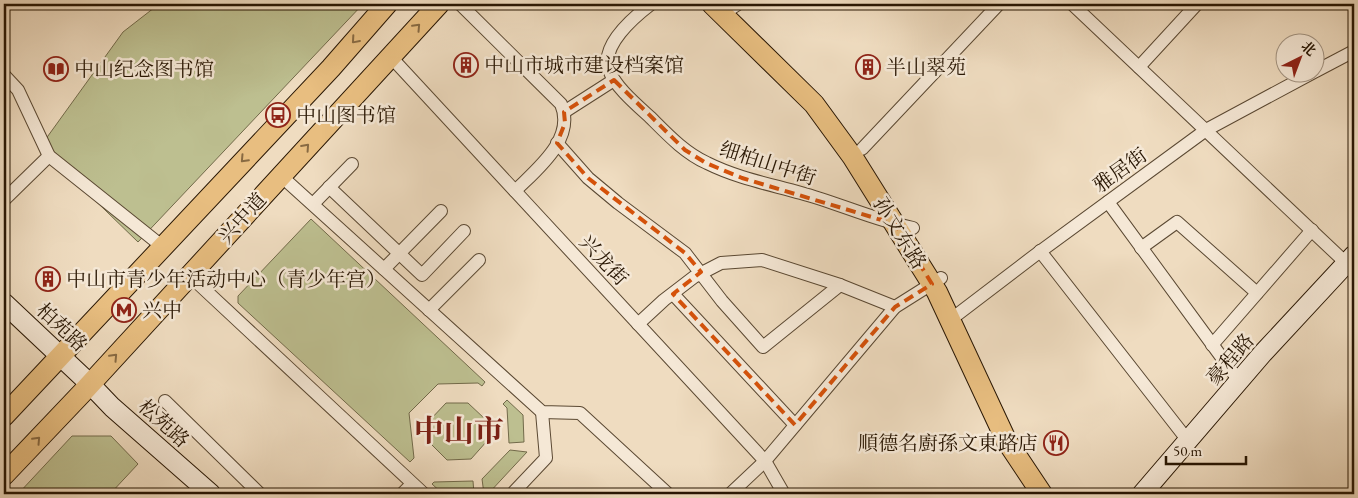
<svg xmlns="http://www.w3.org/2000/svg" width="1358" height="498" viewBox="0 0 1358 498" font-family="'EB Garamond','Noto Serif SC',serif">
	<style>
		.green { fill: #bdbf90; stroke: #726a4a }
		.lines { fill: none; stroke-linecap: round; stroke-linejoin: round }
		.street-casing { stroke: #5a4832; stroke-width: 14 }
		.secondary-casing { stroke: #281603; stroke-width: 21 }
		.primary-casing { stroke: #281603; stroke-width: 22 }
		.street { stroke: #f5e8d6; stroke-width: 12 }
		.secondary { stroke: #f5e8d6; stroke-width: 19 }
		.primary { stroke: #e8be80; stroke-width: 20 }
		.oneway { stroke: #886a42 }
		.marked { fill: none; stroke: #d5520b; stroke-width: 4; stroke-dasharray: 10 6; stroke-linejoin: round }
		.labels { text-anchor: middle; stroke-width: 5; stroke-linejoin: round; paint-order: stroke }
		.poi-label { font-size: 20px; fill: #281603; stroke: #f5e8d6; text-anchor: start }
		.street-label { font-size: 20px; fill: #281603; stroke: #f5e8d6 }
		.town-label { font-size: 30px; font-weight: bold; fill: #7a1f14; stroke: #f5e8d6 }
	</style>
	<rect width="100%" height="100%" fill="#efdcc0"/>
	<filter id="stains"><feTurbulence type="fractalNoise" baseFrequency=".004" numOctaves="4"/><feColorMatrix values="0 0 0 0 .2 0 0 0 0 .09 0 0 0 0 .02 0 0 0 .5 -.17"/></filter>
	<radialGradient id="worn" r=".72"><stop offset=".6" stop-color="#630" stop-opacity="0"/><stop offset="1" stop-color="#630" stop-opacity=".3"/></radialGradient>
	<g class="green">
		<path d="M159,4H363L138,242L40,147L123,32Z"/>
		<path d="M311,219L485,382L482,386L478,383L438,384L409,413L414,458L410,462L238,303V296Z"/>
		<path d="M507,400L523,415L524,442L509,443L507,408L503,404Z"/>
		<path d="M446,403H468L485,419L487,441L471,459L447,460L431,444L429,421Z"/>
		<path d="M72,436H111L138,464L110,494H18Z"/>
		<path d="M510,450L527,452L488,494H484L482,479Z"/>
		<path d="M473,481L474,494H443L432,484L434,482Z"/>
	</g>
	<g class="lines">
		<defs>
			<g id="street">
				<path d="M460,4L561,104C576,139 537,169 515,191"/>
				<path d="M651,4C634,17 600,46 609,70C615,87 638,106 651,118C668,135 685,153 707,163C737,178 769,184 801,193C838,203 874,220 913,228"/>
				<path d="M1072,4L1346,263"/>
				<path d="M732,8L738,4"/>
				<path d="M390,56L765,461L784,494"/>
				<path d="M1139,67L1197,4"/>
				<path d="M1316,71L1354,51"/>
				<path d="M4,75L18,90L49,156L163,247"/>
				<path d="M564,112L614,80"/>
				<path d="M557,143L588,178L618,203L685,253L722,301L763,347L840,285"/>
				<path d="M862,149L999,4"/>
				<path d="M280,175L542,412L580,413L668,494"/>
				<path d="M329,187L422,275L464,231"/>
				<path d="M4,200L49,156"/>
				<path d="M1108,202L1239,381"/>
				<path d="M313,204L352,164"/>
				<path d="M1141,248L1177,222L1257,293"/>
				<path d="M1040,251L1189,442"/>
				<path d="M384,269L441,211"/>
				<path d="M189,275L424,494"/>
				<path d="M673,294L795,425"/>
				<path d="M429,310L479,260"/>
				<path d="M958,314L1034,256L1206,130L1314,72"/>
				<path d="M638,324L664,300L694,277L721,263L762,260L840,285L895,307"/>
				<path d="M1212,345L1312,230"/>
				<path d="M165,401L260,494"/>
				<path d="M402,494L412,484"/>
				<path d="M512,494L546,458L542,412"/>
				<path d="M730,494L765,461L895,307L941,278"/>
			</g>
			<g id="secondary">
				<path d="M4,303L90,384L112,407L211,494"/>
				<path d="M1142,494L1263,353L1354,255"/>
			</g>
			<g id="primary">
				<path d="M712,4L814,104L852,156L937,292L1006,440L1042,494"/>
				<path d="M4,416L331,68L387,4"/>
				<path d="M4,475L82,393L439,4"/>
			</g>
		</defs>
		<use href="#street" class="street-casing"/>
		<use href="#secondary" class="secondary-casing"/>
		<use href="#primary" class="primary-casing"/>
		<use href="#street" class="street"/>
		<use href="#secondary" class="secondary"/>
		<use href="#primary" class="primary"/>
	</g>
	<defs><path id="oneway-chevron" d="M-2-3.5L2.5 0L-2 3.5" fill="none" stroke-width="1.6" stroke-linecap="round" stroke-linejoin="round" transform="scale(1.25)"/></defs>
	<g class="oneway">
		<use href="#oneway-chevron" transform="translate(417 27) rotate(-47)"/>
		<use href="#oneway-chevron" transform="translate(355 40) rotate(131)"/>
		<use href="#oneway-chevron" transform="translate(306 147) rotate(-48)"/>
		<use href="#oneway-chevron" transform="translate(244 159) rotate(133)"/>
		<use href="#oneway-chevron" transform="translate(114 357) rotate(-47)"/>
		<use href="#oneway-chevron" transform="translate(37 440) rotate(-47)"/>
	</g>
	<path class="marked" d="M614,80L685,150L706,163L742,178L895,224L932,284L895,307L795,425L673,294L701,272L685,253L588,178L557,143L565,123L564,112Z"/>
	<defs>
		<symbol id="building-ring" viewBox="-11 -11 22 22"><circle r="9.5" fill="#f5e8d6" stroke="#8f2418" stroke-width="1.5"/><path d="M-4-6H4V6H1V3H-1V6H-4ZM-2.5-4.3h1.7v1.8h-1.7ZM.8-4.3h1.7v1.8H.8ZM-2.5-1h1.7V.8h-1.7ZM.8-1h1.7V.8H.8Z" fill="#8f2418"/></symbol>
		<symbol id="library-ring" viewBox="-11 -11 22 22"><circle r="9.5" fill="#f5e8d6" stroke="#8f2418" stroke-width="1.5"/><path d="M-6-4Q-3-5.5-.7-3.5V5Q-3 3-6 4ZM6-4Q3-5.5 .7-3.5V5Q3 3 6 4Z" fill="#8f2418"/></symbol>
		<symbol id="bus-ring" viewBox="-11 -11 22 22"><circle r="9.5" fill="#f5e8d6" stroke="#8f2418" stroke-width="1.5"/><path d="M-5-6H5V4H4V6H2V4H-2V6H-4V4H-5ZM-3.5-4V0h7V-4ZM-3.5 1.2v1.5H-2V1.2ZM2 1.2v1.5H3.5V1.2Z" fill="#8f2418"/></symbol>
		<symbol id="metro-ring" viewBox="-11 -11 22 22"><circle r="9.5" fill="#f5e8d6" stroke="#8f2418" stroke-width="1.5"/><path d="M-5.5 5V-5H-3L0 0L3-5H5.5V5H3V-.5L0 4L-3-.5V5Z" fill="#8f2418"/></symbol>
		<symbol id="restaurant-ring" viewBox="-11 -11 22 22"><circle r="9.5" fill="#f5e8d6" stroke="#8f2418" stroke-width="1.5"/><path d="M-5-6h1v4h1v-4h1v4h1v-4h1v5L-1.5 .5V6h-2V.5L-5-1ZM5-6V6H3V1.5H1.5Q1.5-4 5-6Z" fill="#8f2418"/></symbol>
	</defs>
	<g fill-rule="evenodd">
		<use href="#building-ring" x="452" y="51" width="28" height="28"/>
		<use href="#building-ring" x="854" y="53" width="28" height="28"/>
		<use href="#library-ring" x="42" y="55" width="28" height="28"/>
		<use href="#bus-ring" x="264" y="101" width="28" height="28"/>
		<use href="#building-ring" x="34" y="265" width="28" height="28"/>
		<use href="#metro-ring" x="110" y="296" width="28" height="28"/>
		<use href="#restaurant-ring" x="1042" y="429" width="28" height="28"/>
	</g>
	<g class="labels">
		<g class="poi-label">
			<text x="484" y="72">中山市城市建设档案馆</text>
			<text x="886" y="74">半山翠苑</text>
			<text x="74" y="76">中山纪念图书馆</text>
			<text x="296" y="122">中山图书馆</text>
			<text x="66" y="286">中山市青少年活动中心（青少年宫）</text>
			<text x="142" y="317">兴中</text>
			<text x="1038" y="450" text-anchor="end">順德名廚孫文東路店</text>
		</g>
		<g class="street-label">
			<text transform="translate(768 163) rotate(18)" y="7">细柏山中街</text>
			<text transform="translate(1120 170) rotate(-36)" y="7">雅居街</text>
			<text transform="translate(242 218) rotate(-48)" y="7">兴中道</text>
			<text transform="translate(900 233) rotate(58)" y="7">孙文东路</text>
			<text transform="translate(604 260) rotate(47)" y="7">兴龙街</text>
			<text transform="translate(62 327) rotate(43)" y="7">柏苑路</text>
			<text transform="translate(1230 359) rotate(-49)" y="7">豪程路</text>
			<text transform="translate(164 423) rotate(42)" y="7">松苑路</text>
		</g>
		<g class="town-label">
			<text x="459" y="441">中山市</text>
		</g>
	</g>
	<rect width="1358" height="498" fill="none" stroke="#efdcc0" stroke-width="20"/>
	<rect x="5" y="5" width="1348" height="488" fill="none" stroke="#281603" stroke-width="2.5"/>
	<rect x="10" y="10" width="1338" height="478" fill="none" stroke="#281603"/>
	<g transform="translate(1300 58) rotate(42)"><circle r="24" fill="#f5e8d6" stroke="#a39482"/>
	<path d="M0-4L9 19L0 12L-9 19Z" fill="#8f2418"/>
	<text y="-8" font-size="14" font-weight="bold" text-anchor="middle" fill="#281603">北</text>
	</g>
	<path d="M1166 456v8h80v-8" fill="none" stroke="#281603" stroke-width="2.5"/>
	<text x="1173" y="456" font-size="15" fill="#281603" stroke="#f5e8d6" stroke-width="4" paint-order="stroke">50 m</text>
	<rect width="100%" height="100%" filter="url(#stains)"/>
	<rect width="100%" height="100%" fill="url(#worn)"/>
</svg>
